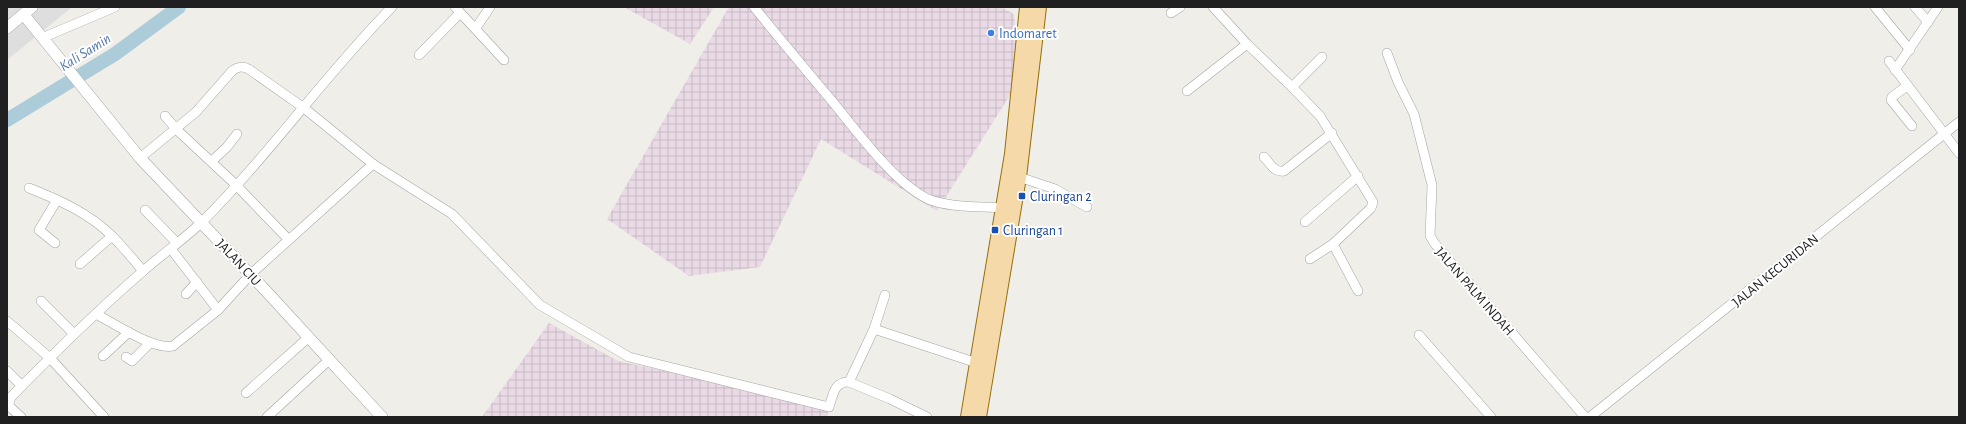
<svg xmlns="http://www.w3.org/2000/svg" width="1966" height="424" viewBox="0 0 1966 424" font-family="'Alegreya Sans',sans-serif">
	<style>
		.residential { fill: #dedede }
		.industrial { fill: url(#industrial-grid) }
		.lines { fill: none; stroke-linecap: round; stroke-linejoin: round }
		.river { stroke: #acccda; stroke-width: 14 }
		.minor-casing { stroke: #a4a4a4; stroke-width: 10 }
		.tertiary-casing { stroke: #a4a4a4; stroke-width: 12 }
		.primary-casing { stroke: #926f0b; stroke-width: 16 }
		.minor { stroke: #fff; stroke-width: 9 }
		.tertiary { stroke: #fff; stroke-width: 11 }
		.primary { stroke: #f5d9a8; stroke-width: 14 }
		.shop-dot { fill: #3f7fe0; stroke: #fff; stroke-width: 1.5 }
		.transit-dot { fill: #1a4fb4; stroke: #fff; stroke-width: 1.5 }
		.labels { text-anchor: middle; stroke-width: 4; stroke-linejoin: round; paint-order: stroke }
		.shop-label { font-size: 14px; fill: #366cbe; stroke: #fff; text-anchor: start }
		.transit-label { font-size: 14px; fill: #164399; stroke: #fff; text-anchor: start }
		.street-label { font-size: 14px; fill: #202020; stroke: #fff }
		.water-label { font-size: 15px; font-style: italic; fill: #5378aa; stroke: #fff }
	</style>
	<defs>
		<pattern id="industrial-grid" width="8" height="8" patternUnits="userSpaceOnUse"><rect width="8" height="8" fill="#e9dae5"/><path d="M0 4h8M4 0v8" fill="none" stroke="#c8bbc4"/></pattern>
	</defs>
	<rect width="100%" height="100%" fill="#f0eee8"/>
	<path class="residential" d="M7,7H72L7,60Z"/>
	<g class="industrial">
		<path d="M624,7H714L690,44Z"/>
		<path d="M729,7H1001L1014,14L1020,79L937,211L821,139L760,267L689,276L607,219Z"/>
		<path d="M549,323L618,361L829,407L827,417H482Z"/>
	</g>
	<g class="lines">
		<path class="river" d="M7,120L115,54L179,7"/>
		<defs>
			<g id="minor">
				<path d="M455,7L504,60"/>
				<path d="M754,7C780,39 806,70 832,101C856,130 894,183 928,199C950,208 979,206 1003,208"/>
				<path d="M1213,7L1247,44L1292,87L1320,116L1373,202L1371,208L1333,244L1310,259"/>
				<path d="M1875,7L1910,50"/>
				<path d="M1915,7L1928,22"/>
				<path d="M1171,13L1180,7"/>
				<path d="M476,28L490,7"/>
				<path d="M42,38L115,7"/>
				<path d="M1387,53L1398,82L1414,114L1432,185L1430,236L1435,244L1585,417"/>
				<path d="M419,55L460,13"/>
				<path d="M1889,61L1959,153"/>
				<path d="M1895,70L1938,7"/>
				<path d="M1907,86L1892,97L1891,100L1912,126"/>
				<path d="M1292,87L1322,57"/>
				<path d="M1187,91L1247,44"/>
				<path d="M165,116L176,129L236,185L289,240"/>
				<path d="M1264,157C1270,163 1274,173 1284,171L1332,133"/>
				<path d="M140,158L196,112L232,71C239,66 243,66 250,70L304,108L373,164L452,214L540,305L629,357L829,407C833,396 834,381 849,382L890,399L927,417"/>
				<path d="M212,161L227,147L237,134"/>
				<path d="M1019,177L1055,189L1087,207"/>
				<path d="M29,188C59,200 89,213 112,236C123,247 133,259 143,271"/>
				<path d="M145,210L177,243"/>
				<path d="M1305,222L1358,176"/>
				<path d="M55,243L39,230L57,200"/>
				<path d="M1333,244L1358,291"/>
				<path d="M171,249L218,310"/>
				<path d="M80,264L112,236"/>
				<path d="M186,294L197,282"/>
				<path d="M41,301L74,334"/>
				<path d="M96,314C115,324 153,350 173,346L218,310L251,274L373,164"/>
				<path d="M7,321L50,358L104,417"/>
				<path d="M874,329L977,363"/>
				<path d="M1419,335L1491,417"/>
				<path d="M103,356L129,332"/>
				<path d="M126,357L132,361L150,343"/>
				<path d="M7,371L22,386"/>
				<path d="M849,382L874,329L885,295"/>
				<path d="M246,393L309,337"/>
				<path d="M21,417L10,407L9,403L11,397C53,354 96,312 142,272C161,255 183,240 202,222C270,154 325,75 392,7"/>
				<path d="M267,417L330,359"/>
				<path d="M1590,417L1959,122"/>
			</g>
			<g id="tertiary">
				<path d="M24,15L140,158L266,291L382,417"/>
				<path d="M7,28L32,7"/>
			</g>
			<g id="primary">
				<path d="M968,417L1012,154L1027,7"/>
				<path d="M979,417L1019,177L1039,7"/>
			</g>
		</defs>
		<use href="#minor" class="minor-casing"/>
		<use href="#tertiary" class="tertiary-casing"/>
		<use href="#primary" class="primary-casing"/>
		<use href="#minor" class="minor"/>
		<use href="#tertiary" class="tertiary"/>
		<use href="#primary" class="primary"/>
	</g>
	<circle class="shop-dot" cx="991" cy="33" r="4"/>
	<g class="transit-dot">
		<rect x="1018" y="192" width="8" height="8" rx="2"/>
		<rect x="991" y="226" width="8" height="8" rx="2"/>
	</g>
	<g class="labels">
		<g class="shop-label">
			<text x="999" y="38">Indomaret</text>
		</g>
		<g class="transit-label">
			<text x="1030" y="201">Cluringan 2</text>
			<text x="1003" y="235">Cluringan 1</text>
		</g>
		<g class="street-label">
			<text transform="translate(239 262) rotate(47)" y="5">JALAN CIU</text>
			<text transform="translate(1775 270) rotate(-39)" y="5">JALAN KECURIDAN</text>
			<text transform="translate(1475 291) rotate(49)" y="5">JALAN PALM INDAH</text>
		</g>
		<g class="water-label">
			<text transform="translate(85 52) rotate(-32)" y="5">Kali Samin</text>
		</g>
	</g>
	<rect width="1966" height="424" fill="none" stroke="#202020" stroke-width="16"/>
</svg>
